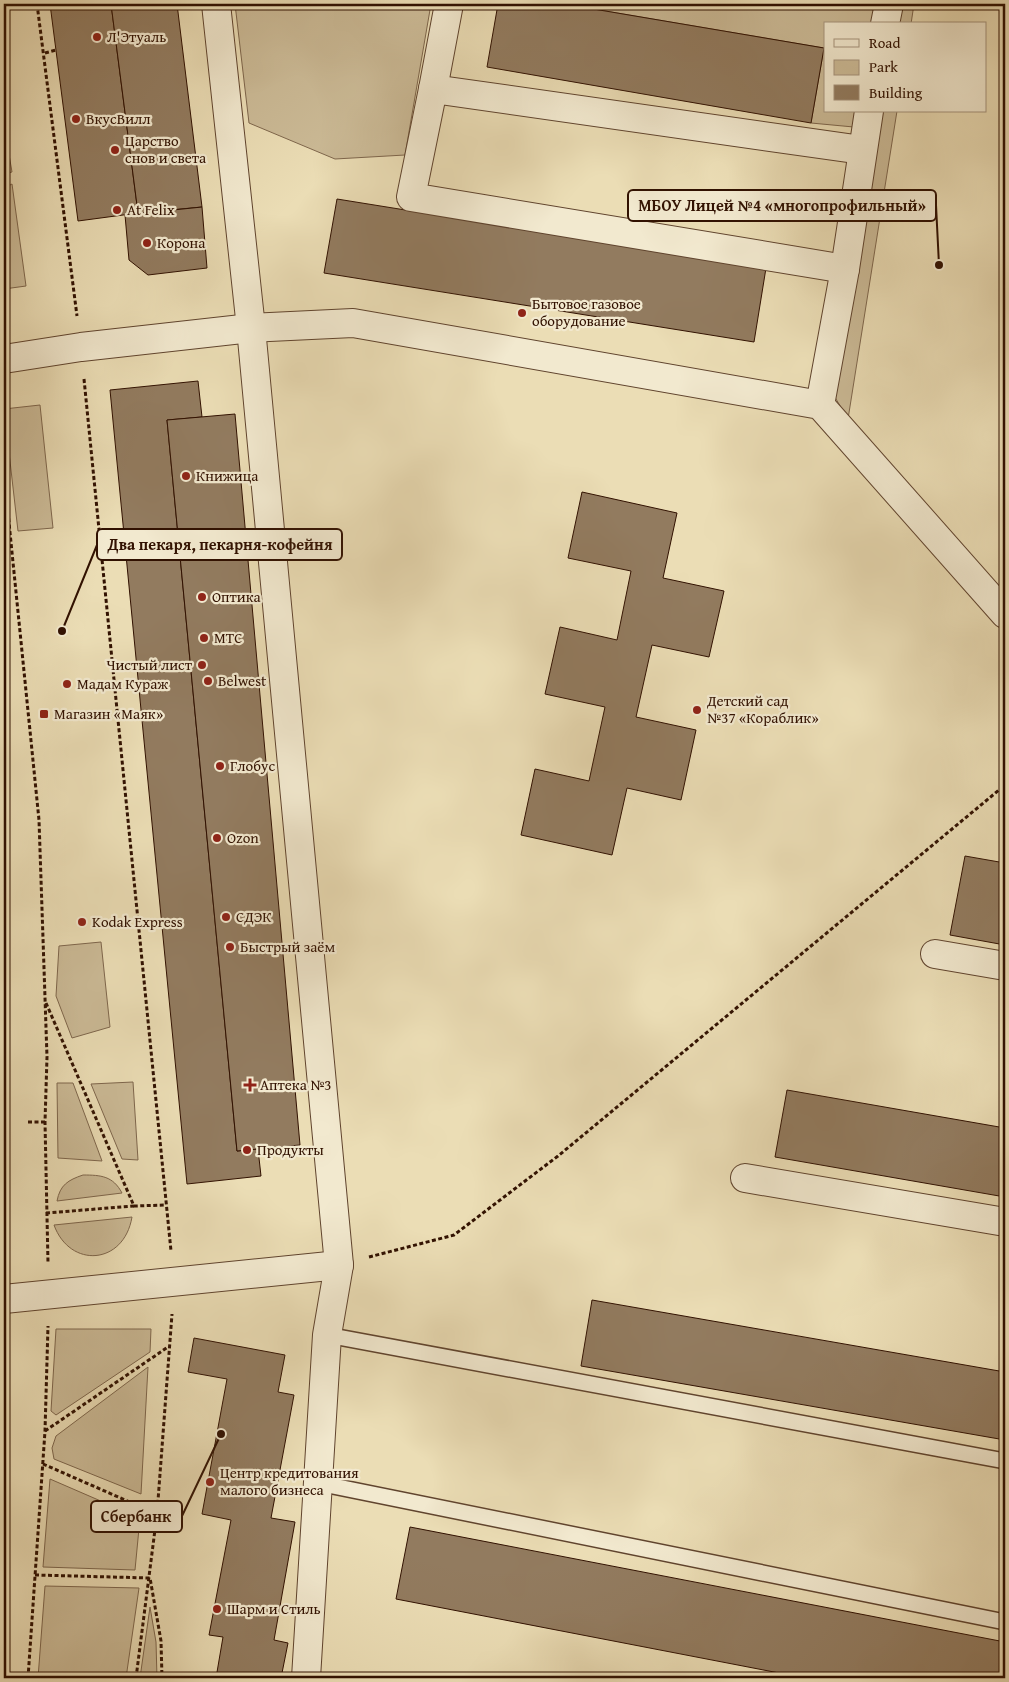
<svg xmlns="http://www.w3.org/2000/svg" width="1009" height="1682" viewBox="0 0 1009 1682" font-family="'Gentium Book Plus',serif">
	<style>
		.green { fill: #cbba96; stroke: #7e664c }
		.building { fill: #927b5f; stroke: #311101 }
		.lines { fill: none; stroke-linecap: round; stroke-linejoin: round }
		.lane-casing { stroke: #60442e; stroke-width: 18 }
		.street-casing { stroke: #60442e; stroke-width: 30 }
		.path { stroke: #311101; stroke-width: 3; stroke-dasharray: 4 2.5; stroke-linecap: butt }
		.lane { stroke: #f2e9cf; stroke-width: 15 }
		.street { stroke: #f2e9cf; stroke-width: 28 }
		.poi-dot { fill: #8f2418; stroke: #f2e9cf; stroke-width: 2 }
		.labels { text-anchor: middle; stroke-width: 4.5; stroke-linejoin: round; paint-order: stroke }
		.poi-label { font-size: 15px; fill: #311101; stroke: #f2e9cf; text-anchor: start }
		.leader { fill: none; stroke: #311101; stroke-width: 2 }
		.callout-dot { fill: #311101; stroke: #f2e9cf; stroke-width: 2 }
		.callout { fill: #f2e9cf; stroke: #311101; stroke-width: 2 }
		.callout-label { font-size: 16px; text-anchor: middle; font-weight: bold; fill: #311101 }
	</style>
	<rect width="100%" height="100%" fill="#ebddb5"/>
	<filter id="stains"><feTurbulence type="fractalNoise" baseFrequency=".004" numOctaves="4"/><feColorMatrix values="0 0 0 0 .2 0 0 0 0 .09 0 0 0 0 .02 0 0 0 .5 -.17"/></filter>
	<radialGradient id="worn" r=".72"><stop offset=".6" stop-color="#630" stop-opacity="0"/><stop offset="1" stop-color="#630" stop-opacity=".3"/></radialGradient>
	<g class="green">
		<path d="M235,4H431L405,155L335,159L249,123Z"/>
		<path d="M564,4H914L911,24H825V111H897L848,419L833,394L875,129L811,123L824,48Z"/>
		<path d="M6,137L12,172L4,174V138Z"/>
		<path d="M12,184L26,286L4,289V188Z"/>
		<path d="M40,405L53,528L18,531L4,409Z"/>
		<path d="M101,942L110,1027L72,1038L56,996L59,946Z"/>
		<path d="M133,1082L138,1160L122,1159L91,1084Z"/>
		<path d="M57,1083H73L102,1161L58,1158Z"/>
		<path d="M83,1175C101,1175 113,1176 122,1193L57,1201C60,1185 68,1180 83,1175Z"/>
		<path d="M132,1217C124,1265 70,1269 54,1225Z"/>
		<path d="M56,1329H151L150,1352L56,1415L51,1411Z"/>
		<path d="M148,1367L141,1494L54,1459L52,1448L56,1436Z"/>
		<path d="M50,1479L140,1518L135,1570L43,1567Z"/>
		<path d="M45,1586L139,1588L126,1678H38Z"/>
		<path d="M150,1607L156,1642L157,1678H140Z"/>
	</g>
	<g class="building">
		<path d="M50,4H111L138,213L78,221Z"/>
		<path d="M111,4H177L202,207L138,213Z"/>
		<path d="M498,4H564L824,48L811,123L487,67Z"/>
		<path d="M337,199L766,268L754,342L324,273Z"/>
		<path d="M202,207L207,268L148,275L129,260L125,215Z"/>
		<path d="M198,381L202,417L167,420L237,1151L258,1149L261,1176L187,1184L110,390Z"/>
		<path d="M235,414L300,1145L237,1151L167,420Z"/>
		<path d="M582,492L677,513L663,578L724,591L709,657L652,645L636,717L696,730L681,800L627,788L612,855L521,835L535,769L589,781L605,707L545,694L560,627L617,640L631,571L568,558Z"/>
		<path d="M965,856L1005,863V945L950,935Z"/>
		<path d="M787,1090L1005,1128V1197L775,1157Z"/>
		<path d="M592,1300L1005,1372V1440L581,1366Z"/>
		<path d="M194,1338L285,1355L278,1392L294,1395L271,1518L295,1522L274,1640L288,1643L281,1678H216L223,1637L209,1635L231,1520L202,1514L227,1379L188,1372Z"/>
		<path d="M410,1527L1005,1642V1678H805L396,1599Z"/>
	</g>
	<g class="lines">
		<defs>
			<g id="lane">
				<path d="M327,1335L1005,1461"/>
				<path d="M318,1483L1005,1622"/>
			</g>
			<g id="street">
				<path d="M216,4L251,328L339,1265L327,1335L306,1678"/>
				<path d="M885,24L889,4"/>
				<path d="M433,89L449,4"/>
				<path d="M845,269L411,197L433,89L862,150"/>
				<path d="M4,359L81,347L251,328L353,323L820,405L1005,614"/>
				<path d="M820,405L845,269L869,111"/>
				<path d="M935,954L1005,966"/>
				<path d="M745,1178L1005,1222"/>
				<path d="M4,1299L339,1265"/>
			</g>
		</defs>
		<use href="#lane" class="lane-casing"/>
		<use href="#street" class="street-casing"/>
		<g class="path">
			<path d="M37,4L77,316"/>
			<path d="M45,53L56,50"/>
			<path d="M84,379L171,1251"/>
			<path d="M4,473L39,820L47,1057L45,1122L48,1263"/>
			<path d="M46,1003L134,1206L166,1205"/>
			<path d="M28,1122H45"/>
			<path d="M46,1213L134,1206"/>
			<path d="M369,1257L454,1235L558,1156L1005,785"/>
			<path d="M45,1431L168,1347"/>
			<path d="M43,1464L157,1514"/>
			<path d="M35,1575L150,1578L161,1641L162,1678"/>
			<path d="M28,1678L45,1431L48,1326"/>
			<path d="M136,1678L157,1514L172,1314"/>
		</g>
		<use href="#lane" class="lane"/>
		<use href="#street" class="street"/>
	</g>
	<g class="poi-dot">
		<circle cx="97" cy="37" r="5"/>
		<circle cx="76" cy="119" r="5"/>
		<circle cx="115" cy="150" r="5"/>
		<circle cx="117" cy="210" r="5"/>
		<circle cx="147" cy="243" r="5"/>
		<circle cx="522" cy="313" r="5"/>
		<circle cx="186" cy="476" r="5"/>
		<circle cx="202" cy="597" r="5"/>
		<circle cx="204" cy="638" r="5"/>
		<circle cx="202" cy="665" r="5"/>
		<circle cx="208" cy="681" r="5"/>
		<circle cx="67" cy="684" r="5"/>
		<circle cx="697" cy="710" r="5"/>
		<rect x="39" y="709" width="10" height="10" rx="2.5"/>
		<circle cx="220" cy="766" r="5"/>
		<circle cx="217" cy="838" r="5"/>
		<circle cx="226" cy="917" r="5"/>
		<circle cx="82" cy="922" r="5"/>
		<circle cx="230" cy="947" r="5"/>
		<path d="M247.5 1077.5h5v5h5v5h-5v5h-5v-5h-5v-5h5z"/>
		<circle cx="247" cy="1150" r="5"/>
		<circle cx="210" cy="1482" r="5"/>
		<circle cx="217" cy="1609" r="5"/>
	</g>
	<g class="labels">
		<g class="poi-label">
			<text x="107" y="42">Л'Этуаль</text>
			<text x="86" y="124">ВкусВилл</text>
			<text x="125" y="146">Царство<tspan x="125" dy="17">снов и света</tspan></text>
			<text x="127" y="215">At Felix</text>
			<text x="157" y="248">Корона</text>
			<text x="532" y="309">Бытовое газовое<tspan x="532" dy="17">оборудование</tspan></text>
			<text x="196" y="481">Книжица</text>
			<text x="212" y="602">Оптика</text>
			<text x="214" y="643">МТС</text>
			<text x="192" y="670" text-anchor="end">Чистый лист</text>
			<text x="218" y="686">Belwest</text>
			<text x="77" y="689">Мадам Кураж</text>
			<text x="707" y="706">Детский сад<tspan x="707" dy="17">№37 «Кораблик»</tspan></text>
			<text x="54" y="719">Магазин «Маяк»</text>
			<text x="230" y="771">Глобус</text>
			<text x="227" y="843">Ozon</text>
			<text x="236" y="922">СДЭК</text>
			<text x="92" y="927">Kodak Express</text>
			<text x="240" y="952">Быстрый заём</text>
			<text x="260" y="1090">Аптека №3</text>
			<text x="257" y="1155">Продукты</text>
			<text x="220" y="1478">Центр кредитования<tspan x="220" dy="17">малого бизнеса</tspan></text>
			<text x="227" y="1614">Шарм и Стиль</text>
		</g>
	</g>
	<path class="leader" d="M939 265L936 205M62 631L97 545M221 1434L182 1516"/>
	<g class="callout-dot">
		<circle cx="939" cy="265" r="5"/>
		<circle cx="62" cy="631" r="5"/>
		<circle cx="221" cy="1434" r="5"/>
	</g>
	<g class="callout">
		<rect x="628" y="190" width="308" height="31" rx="5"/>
		<rect x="97" y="529" width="245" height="31" rx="5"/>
		<rect x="91" y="1501" width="91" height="31" rx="5"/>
	</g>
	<g class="callout-label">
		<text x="782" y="211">МБОУ Лицей №4 «многопрофильный»</text>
		<text x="220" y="550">Два пекаря, пекарня-кофейня</text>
		<text x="136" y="1522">Сбербанк</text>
	</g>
	<rect width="1009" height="1682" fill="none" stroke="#ebddb5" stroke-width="20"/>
	<rect x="5" y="5" width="999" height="1672" fill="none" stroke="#311101" stroke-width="2.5"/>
	<rect x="10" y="10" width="989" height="1662" fill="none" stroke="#311101"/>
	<rect x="824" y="22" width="162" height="90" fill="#f2e9cf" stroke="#a5937d"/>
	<rect x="834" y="39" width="25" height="8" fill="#f2e9cf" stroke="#a5937d"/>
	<text x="869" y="48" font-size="15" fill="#311101">Road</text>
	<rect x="834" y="60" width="25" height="15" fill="#cbba96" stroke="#a5937d"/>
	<text x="869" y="72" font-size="15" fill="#311101">Park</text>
	<rect x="834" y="85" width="25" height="15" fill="#927b5f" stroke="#a5937d"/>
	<text x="869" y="98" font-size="15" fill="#311101">Building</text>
	<rect width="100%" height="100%" filter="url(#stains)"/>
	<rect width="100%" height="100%" fill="url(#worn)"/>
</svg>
